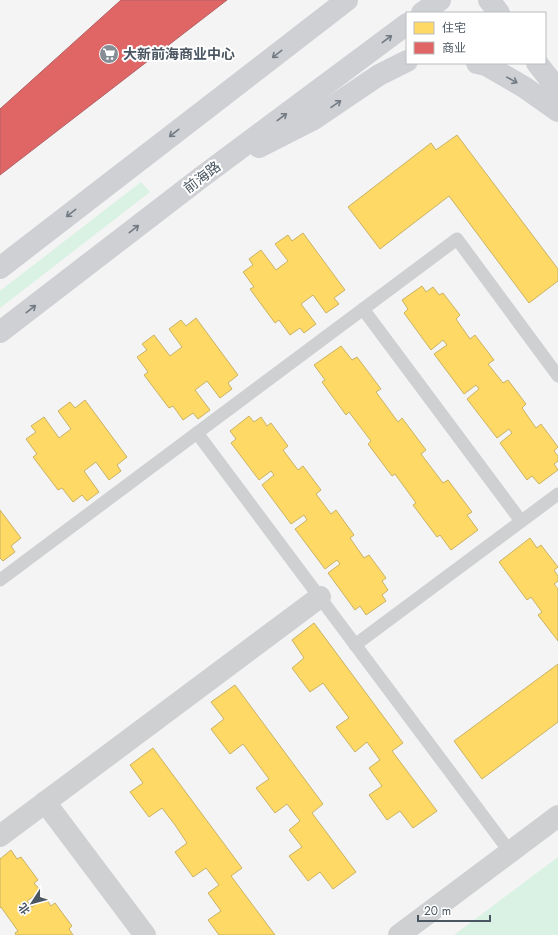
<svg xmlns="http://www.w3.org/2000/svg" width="558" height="935" viewBox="0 0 558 935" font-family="Jost,'Noto Sans SC',sans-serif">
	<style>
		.green { fill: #d9f2e3 }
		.homes { fill: #ffd966; stroke: #c9b264 }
		.shops { fill: #e06666; stroke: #b36164 }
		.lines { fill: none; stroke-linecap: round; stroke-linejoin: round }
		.service { stroke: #ced0d2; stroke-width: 13 }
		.minor { stroke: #ced0d2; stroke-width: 22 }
		.secondary { stroke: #ced0d4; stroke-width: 22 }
		.oneway { stroke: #727b84 }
		.labels { text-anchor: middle; stroke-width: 4; stroke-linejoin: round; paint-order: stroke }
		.poi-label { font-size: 14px; font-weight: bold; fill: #4a5661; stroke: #fff; text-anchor: start }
		.street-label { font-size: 14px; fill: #4a5661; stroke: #fff }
	</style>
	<rect width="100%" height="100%" fill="#f4f4f4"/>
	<g class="green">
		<path d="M141,182L150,192L0,308V291Z"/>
		<path d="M558,857V935H454Z"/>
	</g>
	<g class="homes">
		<path d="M457,135L558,269V281L529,303L449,196L380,249L348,207L431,143L436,150Z"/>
		<path d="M303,233L345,290L334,298L339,304L326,313L313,295L301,304L316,324L304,333L300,328L290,335L279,320L275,323L250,289L254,287L243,272L253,265L249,259L261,250L276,270L288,261L275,244L288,235L292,241Z"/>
		<path d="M422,286L426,292L433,287L439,295L443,293L460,315L456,319L470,339L475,335L494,360L488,364L503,383L508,380L526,404L522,408L536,428L541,424L558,447L554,451L558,456V461L554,464L558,470L539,484L532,476L527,480L500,443L512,433L509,429L497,438L467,399L479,389L476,385L464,394L434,354L447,345L443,340L431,350L404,313L408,309L402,300Z"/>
		<path d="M196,318L238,375L228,383L232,389L220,398L207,381L195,390L210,410L198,419L193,413L183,420L173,406L169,408L144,375L148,372L137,357L147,350L142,344L154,335L170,356L182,347L169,329L181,320L186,326Z"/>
		<path d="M341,346L352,360L357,357L381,389L376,392L398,422L402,418L426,450L421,454L443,483L448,480L472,512L467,515L478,530L451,550L440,535L437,537L413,505L416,503L395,474L392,476L368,444L371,441L349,412L346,415L322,382L325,380L314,365Z"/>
		<path d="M85,400L127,457L117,465L121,471L109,480L96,462L84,471L99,492L87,501L82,495L73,502L62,488L58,490L33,457L37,454L26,439L36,432L31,426L44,417L59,438L71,429L58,411L70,402L75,408Z"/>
		<path d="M249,416L254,422L261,417L267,426L271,423L288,446L283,450L298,470L303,466L321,490L316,494L331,514L336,510L354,535L350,538L364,558L369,555L386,578L382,581L388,590L382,595L386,601L366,615L360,606L355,610L328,573L340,564L337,560L325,569L295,529L307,520L304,515L291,524L262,485L274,475L271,471L259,480L231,443L236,439L230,431Z"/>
		<path d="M0,510L21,538L11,546L15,552L3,561L0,558Z"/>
		<path d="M530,538L537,548L541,545L558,567L554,570L558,576V581L554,584L558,589V641L538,615L542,612L531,597L527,600L499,562Z"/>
		<path d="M314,623L403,743L392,751L437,811L413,828L400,811L387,820L369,795L382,786L369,768L380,760L367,742L355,752L336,727L349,718L323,683L310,692L292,668L304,658L292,640Z"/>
		<path d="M558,664V722L482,779L454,741Z"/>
		<path d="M235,685L323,804L312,813L356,872L333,889L320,872L308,881L289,856L302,847L289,830L300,821L287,804L275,813L256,788L269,779L243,744L230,754L211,729L224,719L211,702Z"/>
		<path d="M153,748L242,868L231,876L275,935H219L208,920L221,911L208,893L219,885L206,868L193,877L175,852L187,843L175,825L162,808L149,817L130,792L143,783L130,765Z"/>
		<path d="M11,850L17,859L21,857L38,880L34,883L41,891L27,901L32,907L45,897L51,906L55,903L72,926L69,929L73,935H16L15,933L18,931L1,907L0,908V859Z"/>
	</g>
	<path class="shops" d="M121,0H227L0,175V109Z"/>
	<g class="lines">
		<g class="service">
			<path d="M363,309L521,521"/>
			<path d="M197,433L510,852"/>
			<path d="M0,580L457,239L558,376"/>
			<path d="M355,645L558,494"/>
		</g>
		<g class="minor">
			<path d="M45,802L145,935"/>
			<path d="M0,836L320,597"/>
			<path d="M399,935L558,816"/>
		</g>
		<g class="secondary">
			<path d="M489,0L499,13"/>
			<path d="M422,13L440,0"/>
			<path d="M477,63L486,65L524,87L558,111"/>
			<path d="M537,63L558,90"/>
			<path d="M259,147L314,119L379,75L407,61"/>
			<path d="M0,268L347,0"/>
			<path d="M0,332L203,176L407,24"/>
		</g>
	</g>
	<defs><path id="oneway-shaft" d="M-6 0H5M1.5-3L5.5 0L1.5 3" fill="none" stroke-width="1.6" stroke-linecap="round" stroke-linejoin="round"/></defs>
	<g class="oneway">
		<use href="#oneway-shaft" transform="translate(387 39) rotate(-37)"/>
		<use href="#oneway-shaft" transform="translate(277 54) rotate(142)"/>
		<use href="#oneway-shaft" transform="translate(512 80) rotate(29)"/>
		<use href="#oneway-shaft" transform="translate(336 104) rotate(-35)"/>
		<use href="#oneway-shaft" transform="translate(282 117) rotate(-37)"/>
		<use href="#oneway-shaft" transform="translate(174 133) rotate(142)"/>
		<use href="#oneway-shaft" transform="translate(71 213) rotate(142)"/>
		<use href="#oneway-shaft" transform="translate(134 229) rotate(-38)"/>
		<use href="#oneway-shaft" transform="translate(31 309) rotate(-38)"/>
	</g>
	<defs>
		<symbol id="supermarket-disc" viewBox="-11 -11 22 22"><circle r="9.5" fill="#868d94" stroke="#fff"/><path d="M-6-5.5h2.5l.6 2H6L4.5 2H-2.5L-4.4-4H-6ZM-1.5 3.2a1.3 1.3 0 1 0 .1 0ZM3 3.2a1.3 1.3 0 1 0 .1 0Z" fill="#fff"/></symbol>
	</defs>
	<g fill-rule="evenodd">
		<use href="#supermarket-disc" x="98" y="43" width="22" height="22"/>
	</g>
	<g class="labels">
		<g class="poi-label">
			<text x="123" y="59">大新前海商业中心</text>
		</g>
		<g class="street-label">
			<text transform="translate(202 177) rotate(-37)" y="5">前海路</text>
		</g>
	</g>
	<rect x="406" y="12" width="140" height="52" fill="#ffffff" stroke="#b7bbc0"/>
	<rect x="414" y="22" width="20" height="12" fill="#ffd966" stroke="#b7bbc0"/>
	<text x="442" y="32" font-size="12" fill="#4a5661">住宅</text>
	<rect x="414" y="42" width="20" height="12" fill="#e06666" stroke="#b7bbc0"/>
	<text x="442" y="52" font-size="12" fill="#4a5661">商业</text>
	<g transform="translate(32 903) rotate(234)" stroke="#ffffff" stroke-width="3" paint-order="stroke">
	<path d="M0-3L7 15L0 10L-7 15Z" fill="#4a5661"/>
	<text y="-6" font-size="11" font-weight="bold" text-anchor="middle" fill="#4a5661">北</text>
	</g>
	<path d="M418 915v6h72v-6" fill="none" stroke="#4a5661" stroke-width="2"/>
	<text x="424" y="915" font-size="12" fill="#4a5661" stroke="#ffffff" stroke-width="3" paint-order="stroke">20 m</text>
</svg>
